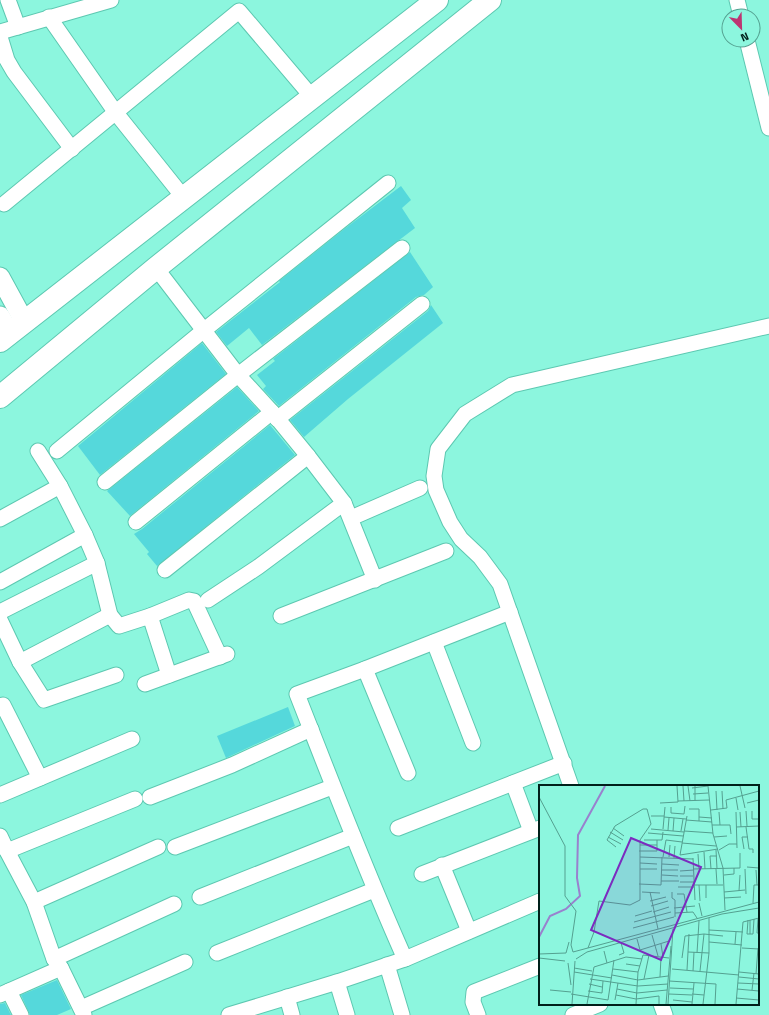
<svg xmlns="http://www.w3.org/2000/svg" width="769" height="1015" viewBox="0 0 769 1015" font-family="'Titillium Web',sans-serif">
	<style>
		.building { fill: #55d8db }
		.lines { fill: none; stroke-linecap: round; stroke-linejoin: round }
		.minor-casing { stroke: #5dc8b1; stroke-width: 17 }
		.tertiary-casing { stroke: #5dc8b1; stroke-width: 21 }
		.primary-casing { stroke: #5dc8b1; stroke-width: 24 }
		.minor { stroke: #fff; stroke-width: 15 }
		.tertiary { stroke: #fff; stroke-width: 19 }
		.primary { stroke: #fff; stroke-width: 22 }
		.inset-river { fill: none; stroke: #9981ce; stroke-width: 2 }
		.inset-road { fill: none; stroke: #54a090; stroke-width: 1 }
		.view { fill: #7b2cbf; fill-opacity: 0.15; stroke: #7b2cbf; stroke-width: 2 }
		.inset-edge { fill: none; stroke: #00201a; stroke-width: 2 }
	</style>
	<rect width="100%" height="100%" fill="#8cf6de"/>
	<g class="building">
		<path d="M401,186L411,200L402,208L415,228L262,345L249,328L227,346L216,332L280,282L279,281L343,230Z"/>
		<path d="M410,252L433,287L424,295L416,297L279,406L263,389L266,386L257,375L275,361L273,359Z"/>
		<path d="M431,305L443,323L348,399L304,437L290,420L428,311Z"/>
		<path d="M202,343L226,374L100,475L78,446Z"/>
		<path d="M237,387L259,411L130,516L107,491Z"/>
		<path d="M270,425L295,455L157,566L147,554L149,552L134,534L142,529Z"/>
		<path d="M288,707L295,726L226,758L217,736Z"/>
		<path d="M57,980L71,1009L57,1015H30L21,995Z"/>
		<path d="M5,1003L11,1015H0V1004Z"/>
	</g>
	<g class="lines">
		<defs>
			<g id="minor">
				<path d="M8,0L18,27"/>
				<path d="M737,0L741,16"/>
				<path d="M49,17L116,113L184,198"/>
				<path d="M0,32L111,0"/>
				<path d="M0,37L7,60L14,72L72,149"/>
				<path d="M747,40L769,128"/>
				<path d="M4,204L239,11L312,97"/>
				<path d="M156,268L238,375L272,412L308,456L344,503L375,580"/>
				<path d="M277,419L422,304"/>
				<path d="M38,451L60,486L85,535L97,563L110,615L119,626L150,616L169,675"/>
				<path d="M57,451L203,331L388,183"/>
				<path d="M105,482L238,375L402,248"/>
				<path d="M351,518L420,488"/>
				<path d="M0,519L60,486"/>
				<path d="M136,522L272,412"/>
				<path d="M165,570L308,456"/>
				<path d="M0,582L85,535"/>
				<path d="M208,600L258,567L344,503"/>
				<path d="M0,612L97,563"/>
				<path d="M150,616L189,600L194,601L220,657"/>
				<path d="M281,616L446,551"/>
				<path d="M0,620L20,662L44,700L116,675"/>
				<path d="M434,642L473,743"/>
				<path d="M20,662L110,615"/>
				<path d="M365,669L408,773"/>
				<path d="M145,684L227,654"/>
				<path d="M3,705L40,778"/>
				<path d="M513,783L531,831"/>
				<path d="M571,786L500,584L480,557L461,539L450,522L436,490L434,476L438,449L465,414L512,385L769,326"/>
				<path d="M0,795L132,739"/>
				<path d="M150,797L232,765L311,729"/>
				<path d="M398,828L564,763"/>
				<path d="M0,836L7,851L34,902L54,959L61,968L84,1015"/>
				<path d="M175,847L332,787"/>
				<path d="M7,851L135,799"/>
				<path d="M442,865L469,931"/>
				<path d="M422,874L540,828"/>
				<path d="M200,897L353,836"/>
				<path d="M34,902L158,847"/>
				<path d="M217,953L374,890"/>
				<path d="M54,959L174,904"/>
				<path d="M405,959C366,872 332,783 297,694L365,669L510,612"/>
				<path d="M387,965L402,1015"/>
				<path d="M337,982L347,1015"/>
				<path d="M9,991L21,1015"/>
				<path d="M0,995L61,968"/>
				<path d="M287,997L292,1015"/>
				<path d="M661,1004L665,1015"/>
				<path d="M81,1008L185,962"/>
				<path d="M229,1015L337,982L405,959L540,901"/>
				<path d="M478,1015L473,1002L474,992L540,966"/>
				<path d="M573,1015L600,1004"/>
			</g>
			<g id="tertiary">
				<path d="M0,277L24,321"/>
				<path d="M0,316L10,333"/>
			</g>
			<g id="primary">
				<path d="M0,341L437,0"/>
				<path d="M0,397L156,268L490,0"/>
			</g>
		</defs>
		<use href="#minor" class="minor-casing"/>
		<use href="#tertiary" class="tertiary-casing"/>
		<use href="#primary" class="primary-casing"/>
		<use href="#minor" class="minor"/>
		<use href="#tertiary" class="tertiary"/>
		<use href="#primary" class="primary"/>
	</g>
	<g transform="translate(539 785)">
		<rect width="220" height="220" fill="#8cf6de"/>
		<path class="inset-river" d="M0,152L11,131L27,124L41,111L38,93L39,50L66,1"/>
		<path class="inset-road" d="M144,1L145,16M149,1L151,16M156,1V16M169,1L174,49L184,83L186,125M201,1L206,23M153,3L169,1M177,6L178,25M183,6L184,24M154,9L169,8M0,12L26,61V111L37,126L32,160L34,167L220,117M197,13L199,25M139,16L170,15M121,18L139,17L138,1M208,18L220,15M132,22V28L145,29L146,21M150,24H160V36M172,25L188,23L187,15L220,6M207,26L208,41M213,26V34H220M180,27L181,40M197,27L198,63M201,27L202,42M112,31H125M148,31L141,70L179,64M125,32L147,34M160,32L173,33M147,35L173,37M173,40H191L192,49M197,42L220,41M207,42L210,64H214V68M74,43L85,51M112,44L145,47M124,44L126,22M129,45L130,33M134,46L135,33M142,46L144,34M145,46L174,48M71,47L84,55M109,48L144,51M69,52L82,59M175,52L188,51M105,55H123L124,47M143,58L177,61M101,60H118M205,64L203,52H209M177,65L178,84M180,65L190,59H198M100,66H118V55M165,67L166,84M159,69L160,84M101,72L154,74M124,72L127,55L143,57M130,72L131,60M135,73L136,61M154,73L156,115M101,78L118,79M123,79L140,80M208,82L220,83M101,84H118M154,84L201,83V68M172,84L171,71H178M177,84L178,99M206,84L207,109M123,85H139M217,85L218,100M141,86L155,85M123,90L139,91M185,90L195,89V83M141,91H154M122,96H140M141,97H155M100,99L122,100L123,72M155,100H184M160,100L161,116M167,100V113M139,102H155M200,106L201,90M103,107L121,108M111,107L119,144M133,107V113L136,115V132M185,107L206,105M138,109H145L148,127M185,113L202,112M111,116L127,112M160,118L163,131M214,118L215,100H220M112,121L129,116M135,123L156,121M114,127L130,122M136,128L154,127L158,133M96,131L113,126M219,134L218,148H220M209,135L208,149H214L215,134M95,137L132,127M94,143L135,132M170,145L204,147M211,149V135M113,150L119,171M98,154L101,165L130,156M170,157L203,160M122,159L124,172M196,159L197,147M49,163L55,147L60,116L91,120L101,115V55L112,39L108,24H104L76,41L68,55L77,62M203,163L220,164M65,166L68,178M149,167L170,168M158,168L160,136M0,169L27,168L30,157M80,170L85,168L82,158M0,173L26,176M143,173L146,151L165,149M37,174L48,167L183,129L220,123M29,178L32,200M87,179L101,181M35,183L53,186M74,184L99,187M133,184L200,190M148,185L150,149M154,186L155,167M161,186L165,149L184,151M35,187L73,193M200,187L220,189M217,189L219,163M73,190L99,195L129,191M121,192L122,172M200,192L220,194M51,194L99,201L129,199M105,194L110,170M130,196L177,199L176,219M199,198L220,199M50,199L63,202M131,203L154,204M78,204L98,208L128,205M198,204L220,206M11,205L32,207M213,205L215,188M49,206L63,208L64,196M32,209L69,215L75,175M130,209L153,210M153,209L165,210M77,210L97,214L120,211V219M197,213L220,215M76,215L79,198M134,215L153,217M33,219L36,176M48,219L55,182L87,172L103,174M97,219L99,187L104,170L130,173M127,219L132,161M129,219L134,144M153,219L155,198M164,219L170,168V133M197,219L204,137L220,133"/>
		<path class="view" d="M92,53L162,82L122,175L52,145Z"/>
		<rect width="220" height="220" class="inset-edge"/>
	</g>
	<g transform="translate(741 28) rotate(157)"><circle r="19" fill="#8cf6de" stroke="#54a090"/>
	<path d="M0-3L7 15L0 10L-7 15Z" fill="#bd3572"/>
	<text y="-6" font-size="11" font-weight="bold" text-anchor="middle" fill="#00201a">N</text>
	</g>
</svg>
